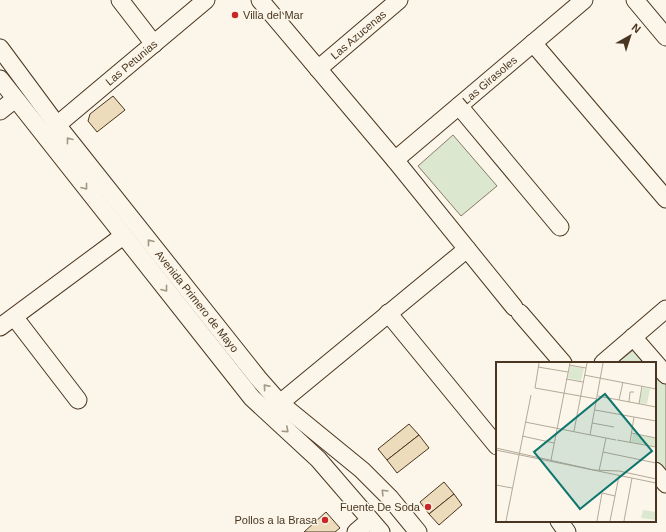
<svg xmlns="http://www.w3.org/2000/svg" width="666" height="532" viewBox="0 0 666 532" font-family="Arial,sans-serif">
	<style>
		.green { fill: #dce7d0; stroke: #887966 }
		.building { fill: #ecdcbc; stroke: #4a3520 }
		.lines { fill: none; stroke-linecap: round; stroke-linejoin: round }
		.minor-casing { stroke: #4a3520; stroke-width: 19 }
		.minor { stroke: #fbf6e9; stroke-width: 17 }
		.oneway { stroke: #a29684 }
		.poi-dot { fill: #c62828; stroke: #fbf6e9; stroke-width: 1.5 }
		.labels { text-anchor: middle; stroke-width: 3; stroke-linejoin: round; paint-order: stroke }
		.poi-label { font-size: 11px; fill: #4a3520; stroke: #fbf6e9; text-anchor: end }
		.street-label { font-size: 11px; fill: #4a3520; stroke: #fbf6e9 }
		.inset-road { fill: none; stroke: #b4a999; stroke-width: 1 }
		.view { fill: #0f766e; fill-opacity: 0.15; stroke: #0f766e; stroke-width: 2 }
		.inset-edge { fill: none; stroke: #4a3520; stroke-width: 2 }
	</style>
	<rect width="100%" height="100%" fill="#fbf6e9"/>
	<g class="green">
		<path d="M453,135L497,186L461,216L418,166Z"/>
		<path d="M637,347L650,363H617Z"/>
		<path d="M655,369L666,382V473L655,460Z"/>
	</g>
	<g class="building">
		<path d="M113,96L125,110L97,132L88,121L90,114Z"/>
		<path d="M409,424L419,435L387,460L378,449Z"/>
		<path d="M419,435L429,448L397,473L387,460Z"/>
		<path d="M444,482L454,494L429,514L420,502Z"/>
		<path d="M454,494L462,505L439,525L429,514Z"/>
		<path d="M326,512L340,528L335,532H304Z"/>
	</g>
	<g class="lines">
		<defs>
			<g id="minor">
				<path d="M120,0L154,44"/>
				<path d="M260,0L395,160L514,307"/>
				<path d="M635,0L666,37"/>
				<path d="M533,43L666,199"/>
				<path id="s1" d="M0,48L57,125L258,378L280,403L362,470L390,498L418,532"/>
				<path id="s2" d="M318,69L399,0"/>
				<path d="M0,79L252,398L318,459L381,532"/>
				<path d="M459,106L560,227"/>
				<path d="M0,111L15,99"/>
				<path id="s3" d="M57,125L206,0"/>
				<path id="s4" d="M395,160L584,0"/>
				<path d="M388,313L497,446"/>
				<path d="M520,313L563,363"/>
				<path d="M15,318L78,400"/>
				<path d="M0,327L123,236"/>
				<path d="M633,337L666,375"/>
				<path d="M603,363L666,309"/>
				<path d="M280,403L467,249"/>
				<path d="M655,471L666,484"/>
				<path d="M559,521L567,532"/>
				<path d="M356,532L370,520"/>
			</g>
		</defs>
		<use href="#minor" class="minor-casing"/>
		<use href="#minor" class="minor"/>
	</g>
	<defs><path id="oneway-chevron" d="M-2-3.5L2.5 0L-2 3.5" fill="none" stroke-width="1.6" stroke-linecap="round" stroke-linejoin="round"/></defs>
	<g class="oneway">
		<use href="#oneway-chevron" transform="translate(69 140) rotate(-128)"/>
		<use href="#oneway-chevron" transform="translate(85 187) rotate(52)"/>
		<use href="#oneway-chevron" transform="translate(150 242) rotate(-128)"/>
		<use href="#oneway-chevron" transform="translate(165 289) rotate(52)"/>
		<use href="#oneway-chevron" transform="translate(266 387) rotate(-131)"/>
		<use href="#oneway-chevron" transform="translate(286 430) rotate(42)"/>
		<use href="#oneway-chevron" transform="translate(384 492) rotate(-134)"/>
	</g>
	<g class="poi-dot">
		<circle cx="235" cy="15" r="4"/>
		<circle cx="428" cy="507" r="4"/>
		<circle cx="325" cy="520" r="4"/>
	</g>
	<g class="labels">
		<g class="poi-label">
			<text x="243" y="19" text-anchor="start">Villa del Mar</text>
			<text x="420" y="511">Fuente De Soda</text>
			<text x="317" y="524">Pollos a la Brasa</text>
		</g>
		<g class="street-label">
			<text dy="4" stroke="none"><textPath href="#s2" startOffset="53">Las Azucenas</textPath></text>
			<text dy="4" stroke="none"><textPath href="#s3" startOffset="97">Las Petunias</textPath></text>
			<text dy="4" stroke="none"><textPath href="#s4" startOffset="124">Las Girasoles</textPath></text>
			<text dy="4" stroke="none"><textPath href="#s1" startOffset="321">Avenida Primero de Mayo</textPath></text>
		</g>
	</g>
	<g transform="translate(496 362)">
		<rect width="160" height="160" fill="#fbf6e9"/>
		<path d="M74,4L88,6L85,19L72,16ZM147,25L154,27L151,42L143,41ZM137,72L160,76V85L135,80ZM147,148L160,150V158L145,156Z" fill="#dce7d0"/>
		<path class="inset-road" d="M43,1L39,26L101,37M73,3L90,6M42,5L72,10M88,13L160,27M70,17L87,20M102,34L160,45M123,38L127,20M133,40L134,30H138M143,42L146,24M99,48L160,59M29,60L120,78M96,61L118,65M78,69L91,1M135,71L160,76M94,73L107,1M26,74L58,81M121,78L160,85M134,80L138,55M0,86L98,108L123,109L160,117M0,88L160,121M107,90L160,101M55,98L74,1M103,109L110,76M0,123L16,126M10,159L35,33M101,159L106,131L119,134M114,159L123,114M128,159L136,116"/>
		<path class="view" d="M109,32L156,89L84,147L38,90Z"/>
		<rect width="160" height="160" class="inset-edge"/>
	</g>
	<g transform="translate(630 36) rotate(39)" stroke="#fbf6e9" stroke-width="3" paint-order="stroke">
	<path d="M0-3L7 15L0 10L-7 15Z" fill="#4a3520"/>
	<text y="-6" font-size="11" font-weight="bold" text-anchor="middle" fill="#4a3520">N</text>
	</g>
</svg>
